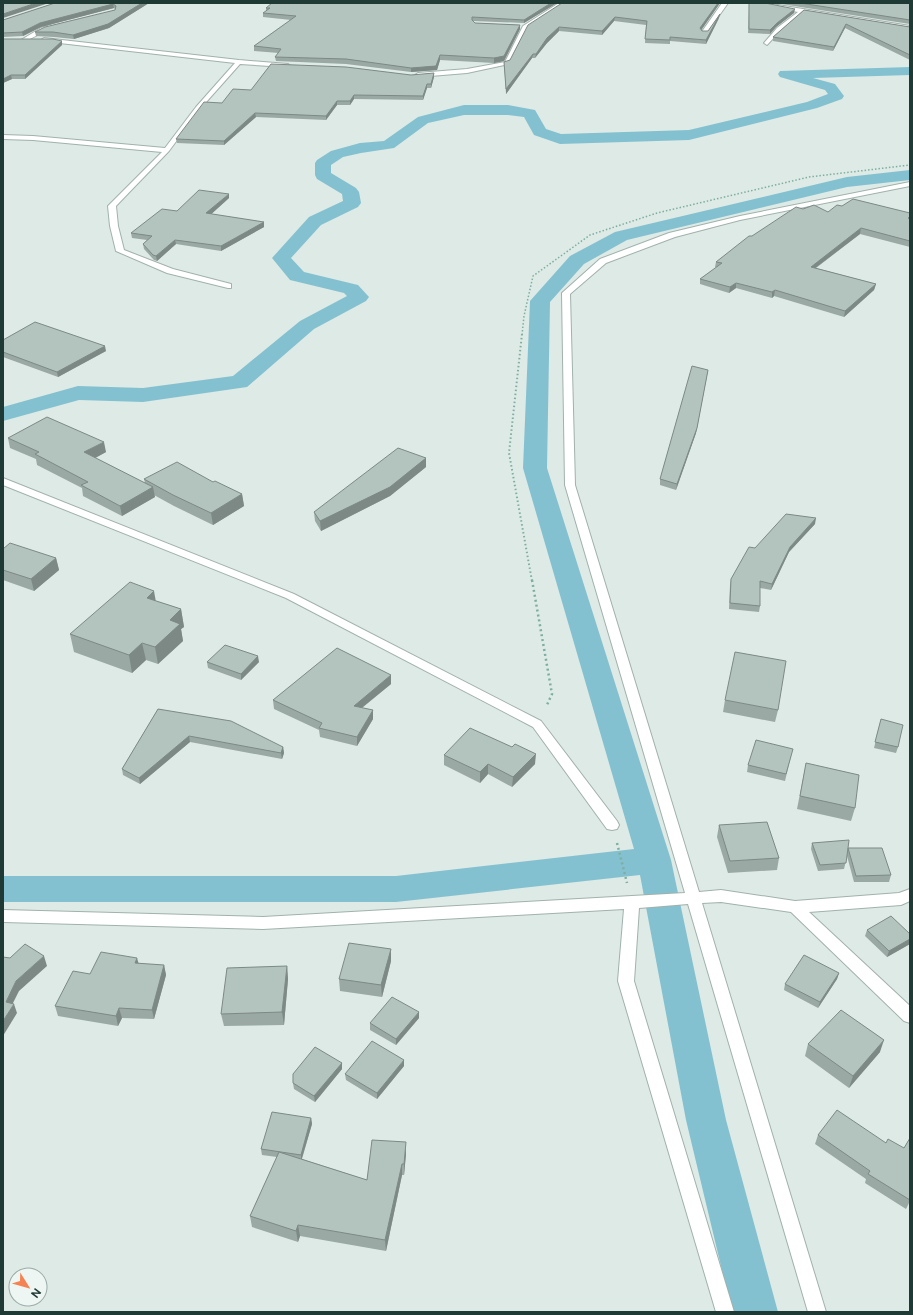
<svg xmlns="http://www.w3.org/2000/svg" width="913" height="1315" viewBox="0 0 913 1315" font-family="'Public Sans',sans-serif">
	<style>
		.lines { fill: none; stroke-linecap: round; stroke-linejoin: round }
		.canal { fill: #84c1d0; fill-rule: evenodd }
		.street-casing { stroke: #a1b1ac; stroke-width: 2 }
		.path-far2 { stroke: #7daea1; stroke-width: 1.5; stroke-dasharray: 1.5 2; stroke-linecap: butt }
		.path-far1 { stroke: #7daea1; stroke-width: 2; stroke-dasharray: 1.5 2.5; stroke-linecap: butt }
		.path { stroke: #7daea1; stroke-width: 2.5; stroke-dasharray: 2 3; stroke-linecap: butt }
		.street { fill: #fff; fill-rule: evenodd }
		.wall { fill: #9aa9a3 }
		.shaded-wall { fill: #7d8985 }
		.building { fill: #b3c4be; stroke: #7d8985 }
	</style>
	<rect width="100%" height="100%" fill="#deeae5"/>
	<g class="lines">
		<g class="canal">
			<path d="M910,67V75L813,78L835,84L844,96L842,99L817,108L689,140L560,144L534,135L524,117L508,115H464L428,123L394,148L361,153L343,157L331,165V173L356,188L359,192L361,203L358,207L321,225L291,258L304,272L358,285L369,297L366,301L314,329L247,387L143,402L79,400L3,421V407L78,386L143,388L233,376L300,321L347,296L344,293L290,280L272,258L309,217L343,201L342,194L317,179L315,175V163L317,160L331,151L360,143L384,141L418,117L464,105H508L535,110L546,129L561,134L689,130L807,102L828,94L825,90L780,77L778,74L780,71Z"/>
			<path d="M910,170V180L847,187L627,240L584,264L550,302L547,468L671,860L726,1120L778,1312H732L686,1120L640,875L396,902H3V876H396L634,849L523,468L530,301L570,256L615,232L847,177Z"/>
		</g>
		<defs>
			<g id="street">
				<path d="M559,3H566L527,28L509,64L467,73L418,77L415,75L418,73L467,69L505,62L523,26Z"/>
				<path d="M722,3H728L706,34H702L701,33Z"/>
				<path d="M752,3H765L910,26V30L803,12L780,31L767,45L764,43L777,28L798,12Z"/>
				<path d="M50,25L53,27C45,32 35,36 26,41L21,40L41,28Z"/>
				<path d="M44,38L239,60L288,64L289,65L286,67L240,64L200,109L169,151L116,206L118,226L124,250L173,269L231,284V288H228L167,273L116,251L110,226L108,206L162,152L33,140L3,139V135L33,136L165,148L196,107L235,63L42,41L41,40Z"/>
				<path d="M910,182V186L740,220L675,237L606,263L570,294L575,485L699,892L721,890L795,901L899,893L910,889V901L901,905L809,912L910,1006V1023L904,1021L791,912L721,902L702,903L826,1312H808L688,904L639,908L634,981L734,1312H716L618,981L624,909L263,929L3,922V910L263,917L685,893L565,485L562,293L600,259L669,233L740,216Z"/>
				<path d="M3,478L294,594L541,721L617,821L619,825L617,829L612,830L607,829L533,727L286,598L3,485Z"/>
			</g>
		</defs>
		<use href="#street" class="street-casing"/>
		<path class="path-far2" d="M522,335L524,316L533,276L590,235L657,213L809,177L910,165"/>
		<path class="path-far1" d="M522,334L509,453L532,581"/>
		<g class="path">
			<path d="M532,580L552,694L546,707"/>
			<path d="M617,843L627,883"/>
		</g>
		<use href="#street" class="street"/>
	</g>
	<g class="wall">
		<path d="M55,3H149L109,28L74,39L54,37L36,36L35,32L115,10V9L114,8L41,27L23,36L3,37V20Z"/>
		<path d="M557,3L524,23L473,21L475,23L520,25V29L504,61L494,63L440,60L437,70L411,72L346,64L276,61L275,57L279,53L254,51V46L291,20L263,17V13L266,11V8Z"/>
		<path d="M562,3H720L701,30L702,31H708L719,18L706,44L670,41V44L645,43L646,25L614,21L602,35L559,31L547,43L535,58H532L506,94L504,62L510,60Z"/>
		<path d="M749,3H765L794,13L776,27L770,34L748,33Z"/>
		<path d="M775,3H910V24Z"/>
		<path d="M804,10L910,27V60L845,28L833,51L773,41V37Z"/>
		<path d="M3,39L62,41V45L25,79H12L3,83Z"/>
		<path d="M411,75L434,77L431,88H427L423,100L354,99L350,105H337L326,120L256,117L224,145L177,143L176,139L222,103L251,90Z"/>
		<path d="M229,198L211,214L264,222V227L221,251L176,244L157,261L154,260L144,249L143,244L147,240L132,238L131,233L177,211Z"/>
		<path d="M842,206L910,213V247L860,234L816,268L876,284L874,290L844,317L774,296L772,298L736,288L729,293L700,284V279L717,267H715L716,262L752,236L803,209L828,212Z"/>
		<path d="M3,340L106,351L58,377L3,357Z"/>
		<path d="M708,370L696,433L676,490L660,485V479Z"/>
		<path d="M8,438L106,452L95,458L145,483L144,479L213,482L242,494L244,506L213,525L174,506L154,495L155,497L122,516L83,496L82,488L37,465L36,459L10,448Z"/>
		<path d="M426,467L390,496L321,531L315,521L314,512Z"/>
		<path d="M815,524L789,552L771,590L760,588V606L759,612L729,609L730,585L731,579L755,548Z"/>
		<path d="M3,549L56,558L59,570L34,591L3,580Z"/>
		<path d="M156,601L181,609L184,627L181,629L183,641L158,664L146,660L132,673L74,652L70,634Z"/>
		<path d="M207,662H259L241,680L208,668Z"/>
		<path d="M391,675V684L362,708L373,710V719L357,746L320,737L319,730L274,709L273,700Z"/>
		<path d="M725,700L778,710L775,722L723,712Z"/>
		<path d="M158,709L283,747L284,753L282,759L190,742L140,784L123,775L122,769Z"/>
		<path d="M881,719L898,747L896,753L874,748Z"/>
		<path d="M512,747L535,764L512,787L488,774L480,783L444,765V755Z"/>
		<path d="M791,756L785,781L747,772L748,765Z"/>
		<path d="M806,763L855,808L851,821L797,809Z"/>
		<path d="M719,825L779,858L777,870L728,873L717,837Z"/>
		<path d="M812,843L848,848L891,875L889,882H854L847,856L844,869L818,871L811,849Z"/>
		<path d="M867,930L910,934V944L887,957L865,936Z"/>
		<path d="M391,949V961L382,997L340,991L339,979Z"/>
		<path d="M139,964L164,965L166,975L154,1019L122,1018L118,1026L58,1016L55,1006L90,974Z"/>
		<path d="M287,966L288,979L284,1025L224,1026L221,1014Z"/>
		<path d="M839,973L837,979L818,1008L784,990L785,984Z"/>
		<path d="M419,1018L396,1045L370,1030V1023Z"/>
		<path d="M808,1044L880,1052L849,1088L805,1056Z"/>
		<path d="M342,1063V1069L315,1102L294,1089L293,1083Z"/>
		<path d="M404,1066L377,1099L346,1080L345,1074Z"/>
		<path d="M311,1118L312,1124L302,1159L367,1180L406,1154L404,1175H402L386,1251L300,1236L298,1242L252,1227L250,1216L277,1157L262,1155L261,1149Z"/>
		<path d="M818,1135L886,1143L904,1148L910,1138V1203H909L906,1209L865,1183L866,1179L815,1144Z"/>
	</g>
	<g class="shaded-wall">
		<path d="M36,3H49L3,18V14Z"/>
		<path d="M142,3H149L109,28L74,39L73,35Z"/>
		<path d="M551,3H557L524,23V20Z"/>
		<path d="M718,3H720L700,32V28Z"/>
		<path d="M113,4L114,8L41,27L23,36L22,32L40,23Z"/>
		<path d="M795,9L794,13L776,27L770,34V30L777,23Z"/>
		<path d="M720,14L719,18L706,44V40Z"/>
		<path d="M615,17L614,21L602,35V31Z"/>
		<path d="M846,24L845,28L833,51L834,47Z"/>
		<path d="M520,25V29L504,61L494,63V58Z"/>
		<path d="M559,27V31L547,43L535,58L536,54L547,38Z"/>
		<path d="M62,41V45L25,79V75Z"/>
		<path d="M533,54L532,58L506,94V89Z"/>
		<path d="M440,55V60L437,70L411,72V68Z"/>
		<path d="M434,73V77L431,88V84Z"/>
		<path d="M11,75L12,79L3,83V79Z"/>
		<path d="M427,84V88L423,100V96Z"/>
		<path d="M354,95V99L350,105V101Z"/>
		<path d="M337,101V105L326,120V116Z"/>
		<path d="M255,113L256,117L224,145V141Z"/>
		<path d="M229,194V198L207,218L206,213Z"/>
		<path d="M264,222V227L221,251V246Z"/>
		<path d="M861,228L860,234L810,272L811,267Z"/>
		<path d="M175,240L176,244L157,261L156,256Z"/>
		<path d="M736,283V288L729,293L730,287Z"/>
		<path d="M876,284L874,290L844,317L845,311Z"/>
		<path d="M775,290L774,296L772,298V292Z"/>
		<path d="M105,346L106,351L58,377L57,372Z"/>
		<path d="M708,370L696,433L676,490L677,484Z"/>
		<path d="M104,442L106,452L86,463L84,452Z"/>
		<path d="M426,458V467L390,496L321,531L320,521Z"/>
		<path d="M153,487L155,497L122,516L120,506Z"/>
		<path d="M242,494L244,506L213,525L211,513Z"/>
		<path d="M816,518L815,524L789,552L771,590L772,584L790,547Z"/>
		<path d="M56,558L59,570L34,591L31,579Z"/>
		<path d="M154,591L157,608L147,598Z"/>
		<path d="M181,609L184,627L181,629L183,641L158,664L155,647L170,620Z"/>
		<path d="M142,643L146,660L132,673L129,655Z"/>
		<path d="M258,656L259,662L241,680V674Z"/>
		<path d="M391,675V684L354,714V706Z"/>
		<path d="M373,710V719L357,746V737Z"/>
		<path d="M189,736L190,742L140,784L139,778Z"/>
		<path d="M283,747L284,753L282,759L281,753Z"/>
		<path d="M536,754L535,764L512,787L513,777Z"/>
		<path d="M488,764V774L480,783V772Z"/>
		<path d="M910,939V944L887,957L889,951Z"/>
		<path d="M391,949V961L382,997L381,985Z"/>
		<path d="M44,956L47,966L19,991L9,1011L6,1002L16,981Z"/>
		<path d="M137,958L140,968L135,963Z"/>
		<path d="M164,965L166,975L154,1019L152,1010Z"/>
		<path d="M287,966L288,979L284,1025L282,1012Z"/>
		<path d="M839,973L837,979L818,1008L820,1002Z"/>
		<path d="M14,1004L17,1013L3,1036V1021Z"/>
		<path d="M119,1008L122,1018L118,1026L116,1016Z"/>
		<path d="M419,1012V1018L396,1045V1039Z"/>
		<path d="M884,1040L880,1052L849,1088L853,1076Z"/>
		<path d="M404,1060V1066L377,1099V1093Z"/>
		<path d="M342,1063V1069L315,1102L314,1096Z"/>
		<path d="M311,1118L312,1124L301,1161V1155Z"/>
		<path d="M406,1142V1154L404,1175V1164Z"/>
		<path d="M402,1164V1175L386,1251L385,1240Z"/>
		<path d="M298,1225L300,1236L298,1242L296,1231Z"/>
	</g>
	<g class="building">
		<path d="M3,3H36L3,14Z"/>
		<path d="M55,3H142L108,24L73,35L53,32H35L45,27L115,10L116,6L113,4L40,23L22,32L3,33V20Z"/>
		<path d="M272,3H551L524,20L472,17V20L475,23L520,25L504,56L494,58L440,55L436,66L411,68L346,59L275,57L281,49L254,46L296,16L263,13L270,8H266Z"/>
		<path d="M562,3H718L700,28L702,31H708L720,14L706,40L670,37V40L645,39L647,21L615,17L602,31L559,27L547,38L536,54H533L506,89L504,62L510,60L528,25Z"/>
		<path d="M749,3H765L795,9L777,23L770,30L749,29Z"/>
		<path d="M800,3H910V20Z"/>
		<path d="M804,10L910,27V55L846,24L834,47L773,37Z"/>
		<path d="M3,39H53L62,41L25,75H11L3,79Z"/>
		<path d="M271,64L346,67L411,75L434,73L431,84H427L423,96L354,95L350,101H337L326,116L255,113L224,141L176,139L204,102L222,103L233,89L251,90Z"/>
		<path d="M199,190L229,194L206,213L264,222L221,246L175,240L156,256L153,255L143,244L152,236L131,233L162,209L177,211Z"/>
		<path d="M853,199L910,213V217L908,218L910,219V241L861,228L811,267L876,284L845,311L775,290L772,292L736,283L730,287L700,279L722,263L716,262L749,236H752L796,207L803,209L814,205L828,212L837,205L842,206Z"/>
		<path d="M35,322L105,346L57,372L3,352V340Z"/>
		<path d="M692,366L708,370L697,428L677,484L660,479Z"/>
		<path d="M47,417L104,442L84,452L153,487L120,506L81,485L88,482L35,454L39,452L8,438Z"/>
		<path d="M398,448L426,458L390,487L320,521L314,512Z"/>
		<path d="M177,462L213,482L215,481L242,494L211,513L173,495L144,479Z"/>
		<path d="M786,514L816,518L790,547L772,584L760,581V606L730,603L731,579L749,547L755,548Z"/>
		<path d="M10,543L56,558L31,579L3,570V549Z"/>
		<path d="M130,582L154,591L147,598L181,609L170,620L180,624L155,647L142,643L129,655L70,634Z"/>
		<path d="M225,645L258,656L241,674L207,662Z"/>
		<path d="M337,648L391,675L354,706L373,710L357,737L319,728L322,723L273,700Z"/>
		<path d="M735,652L786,661L778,710L725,700Z"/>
		<path d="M158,709L231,721L283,747L281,753L189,736L139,778L122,769Z"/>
		<path d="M881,719L903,725L898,747L875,742Z"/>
		<path d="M470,728L512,747L515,744L536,754L513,777L488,764L480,772L444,755Z"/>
		<path d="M756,740L793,749L786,774L748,765Z"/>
		<path d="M806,763L859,775L855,808L800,796Z"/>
		<path d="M767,822L779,858L730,861L719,825Z"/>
		<path d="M849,840L848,848H882L891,875L856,876L848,848L846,863L820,865L812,843Z"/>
		<path d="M891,916L910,934V939L889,951L867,930Z"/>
		<path d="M349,943L391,949L381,985L339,979Z"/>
		<path d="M25,944L44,956L16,981L6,1002L14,1004L3,1021V957L10,958Z"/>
		<path d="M101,952L137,958L135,963L164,965L152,1010L119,1008L116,1016L55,1006L73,971L90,974Z"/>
		<path d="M804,955L839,973L820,1002L785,984Z"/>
		<path d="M287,966L282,1012L221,1014L227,968Z"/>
		<path d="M392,997L419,1012L396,1039L370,1023Z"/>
		<path d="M841,1010L884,1040L853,1076L808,1044Z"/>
		<path d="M372,1041L404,1060L377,1093L345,1074Z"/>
		<path d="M315,1047L342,1063L314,1096L293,1083V1074Z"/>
		<path d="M837,1110L886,1143L888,1139L904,1148L910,1138V1200L868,1174L870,1171L818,1135Z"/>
		<path d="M272,1112L311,1118L301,1155L261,1149Z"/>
		<path d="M372,1140L406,1142L404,1164H402L385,1240L298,1225L296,1231L250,1216L279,1152L367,1180Z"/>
	</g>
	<rect width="913" height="1315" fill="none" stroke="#1f3934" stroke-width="8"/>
	<g transform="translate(28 1287) rotate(127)"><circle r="19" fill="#eef6f3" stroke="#9baaa7"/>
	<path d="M0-3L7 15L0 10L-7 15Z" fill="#f48252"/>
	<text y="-6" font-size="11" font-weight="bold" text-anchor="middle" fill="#1f3934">N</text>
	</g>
</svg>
